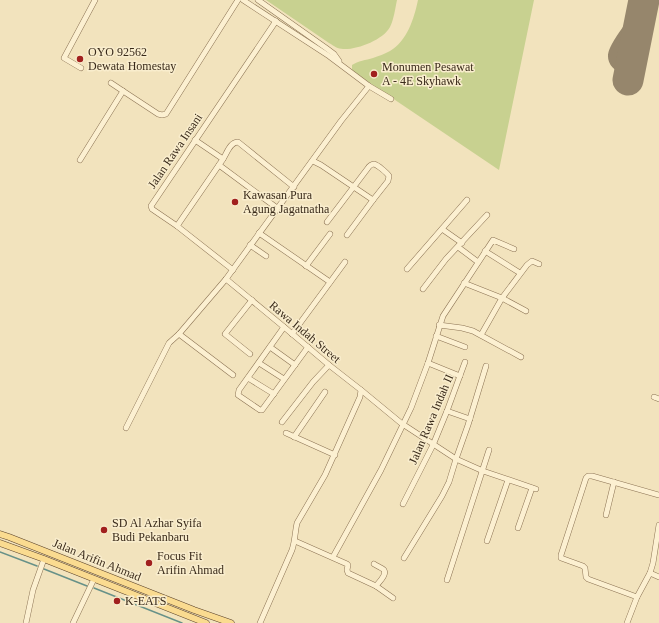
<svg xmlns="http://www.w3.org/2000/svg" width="659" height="623" viewBox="0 0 659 623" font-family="Georgia,serif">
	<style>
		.green { fill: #c8d190 }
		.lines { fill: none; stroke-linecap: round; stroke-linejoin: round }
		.stream { stroke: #679188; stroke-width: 1.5 }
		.taxiway { stroke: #96866c; stroke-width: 12 }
		.runway { stroke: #96866c; stroke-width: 31 }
		.minor-casing { stroke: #8c7354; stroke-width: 6 }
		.major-casing { stroke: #594029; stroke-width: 7 }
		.minor { stroke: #fcf0d1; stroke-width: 5 }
		.major { stroke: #fadb90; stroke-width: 6 }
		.poi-dot { fill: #a1201e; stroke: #f9edcd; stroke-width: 1.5 }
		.labels { text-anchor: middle; stroke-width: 3; stroke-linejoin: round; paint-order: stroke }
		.poi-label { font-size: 12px; fill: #392a1a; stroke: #f9edcd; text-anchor: start }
		.street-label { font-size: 12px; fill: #392a1a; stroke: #f9edcd }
	</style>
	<rect width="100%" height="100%" fill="#f2e3bd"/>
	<g class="green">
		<path d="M266,0H397C395,9 394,19 390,27C383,40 357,50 343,49C338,49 334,46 329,43Z"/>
		<path d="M418,0H534L499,170L352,71V65C358,61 366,60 373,58C378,56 385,54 390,51C407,41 414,19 418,0Z"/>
	</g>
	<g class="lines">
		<g class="stream">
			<path d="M0,552L37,566"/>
			<path d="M44,569L87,586"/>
			<path d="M94,588L182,623"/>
		</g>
		<path class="taxiway" d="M639,27C639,36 642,54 640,61C635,75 613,68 614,55C615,46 628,31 633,23C637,16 639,8 642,0"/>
		<path class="runway" d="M628,80L644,0"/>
		<defs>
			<g id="minor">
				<path d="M243,0L329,56L369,86L391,99"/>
				<path d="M258,0L326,48L334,54L339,61"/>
				<path d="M81,68L64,58L95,0"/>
				<path d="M111,83L123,91"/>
				<path d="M195,140L223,159L219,165L277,208"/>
				<path d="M223,159C227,153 230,142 238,142L294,187"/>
				<path d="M80,160L123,91L158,114L162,115L166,114L238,0"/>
				<path d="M313,161L321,165L373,200"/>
				<path d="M327,222L368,168C369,166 372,164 374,164C378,165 387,173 389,176L388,181L373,200L347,235"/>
				<path d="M177,226L219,165"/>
				<path d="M442,229L462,243"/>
				<path d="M259,233L330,282"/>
				<path d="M250,245L266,256"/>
				<path d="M458,247L478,262"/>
				<path d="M485,251L520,273"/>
				<path d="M306,266L330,234"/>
				<path d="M407,269L467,200"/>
				<path d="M233,270L177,226L152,209L151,206L276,21"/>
				<path d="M226,279L284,327L329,365L361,390L360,397L325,475L297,523C295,532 295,541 292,550L260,623"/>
				<path d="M464,283L502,298L526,311"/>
				<path d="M423,289L446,259L487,215"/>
				<path d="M439,325L462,328L473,331L521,357"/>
				<path d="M284,327L239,390L238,395L260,410H262L308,347"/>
				<path d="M179,334L233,375"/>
				<path d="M292,334L345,262"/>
				<path d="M481,335L502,298L527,265L532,261L539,264"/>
				<path d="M436,336L465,347"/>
				<path d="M270,347L295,365"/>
				<path d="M250,354L225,334L252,300"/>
				<path d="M259,363L284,379"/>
				<path d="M428,363L460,376"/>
				<path d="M248,378L274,394"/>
				<path d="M361,390L401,423L456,459L483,471L536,489"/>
				<path d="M654,397L659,399"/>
				<path d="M447,411L470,419"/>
				<path d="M282,422L313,382L329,365"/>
				<path d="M126,428L169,343L179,334L226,279L341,121L369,86"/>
				<path d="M286,433L335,455"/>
				<path d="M294,437L325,392"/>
				<path d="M403,504L433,445L447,411L465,362"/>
				<path d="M606,515L614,482"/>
				<path d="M518,528L532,488"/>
				<path d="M295,541L347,564L348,565L347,570L348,573L376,586L393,598"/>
				<path d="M487,541L508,480"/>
				<path d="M333,557L381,470L411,408L428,363L443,316L493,240L514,249"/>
				<path d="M404,558L442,496L449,482L456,459L468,425L486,366"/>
				<path d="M374,564C377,566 382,568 384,570C387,575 379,582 376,586"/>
				<path d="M650,573L659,577"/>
				<path d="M447,580L489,450"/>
				<path d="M637,597L588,579L586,577L585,568L583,566L561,558V555L586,478L588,476H592L659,495"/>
				<path d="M26,623L33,590L44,559"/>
				<path d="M73,623L94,579"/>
				<path d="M627,623L637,597L650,573L653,563L659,525"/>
			</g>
			<g id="major">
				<path d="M0,534L9,537L194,610L231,623"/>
				<path d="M0,543L44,559L206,623"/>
			</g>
		</defs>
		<use href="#minor" class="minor-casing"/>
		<use href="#major" class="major-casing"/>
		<use href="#minor" class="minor"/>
		<use href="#major" class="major"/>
	</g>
	<g class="poi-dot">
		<circle cx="80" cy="59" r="4"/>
		<circle cx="374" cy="74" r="4"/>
		<circle cx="235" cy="202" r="4"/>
		<circle cx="104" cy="530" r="4"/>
		<circle cx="149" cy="563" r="4"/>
		<circle cx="117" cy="601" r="4"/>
	</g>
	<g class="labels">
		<g class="poi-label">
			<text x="88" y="56">OYO 92562<tspan x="88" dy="14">Dewata Homestay</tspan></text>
			<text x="382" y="71">Monumen Pesawat<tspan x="382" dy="14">A - 4E Skyhawk</tspan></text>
			<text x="243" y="199">Kawasan Pura<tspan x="243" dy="14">Agung Jagatnatha</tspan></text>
			<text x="112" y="527">SD Al Azhar Syifa<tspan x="112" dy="14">Budi Pekanbaru</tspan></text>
			<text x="157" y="560">Focus Fit<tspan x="157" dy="14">Arifin Ahmad</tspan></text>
			<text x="125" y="605">K-EATS</text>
		</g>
		<g class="street-label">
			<text transform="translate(175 151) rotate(-56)" y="4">Jalan Rawa Insani</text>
			<text transform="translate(305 332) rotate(40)" y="4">Rawa Indah Street</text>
			<text transform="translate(431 419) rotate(-67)" y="4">Jalan Rawa Indah II</text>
			<text transform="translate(97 560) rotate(22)" y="4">Jalan Arifin Ahmad</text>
		</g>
	</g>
</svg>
